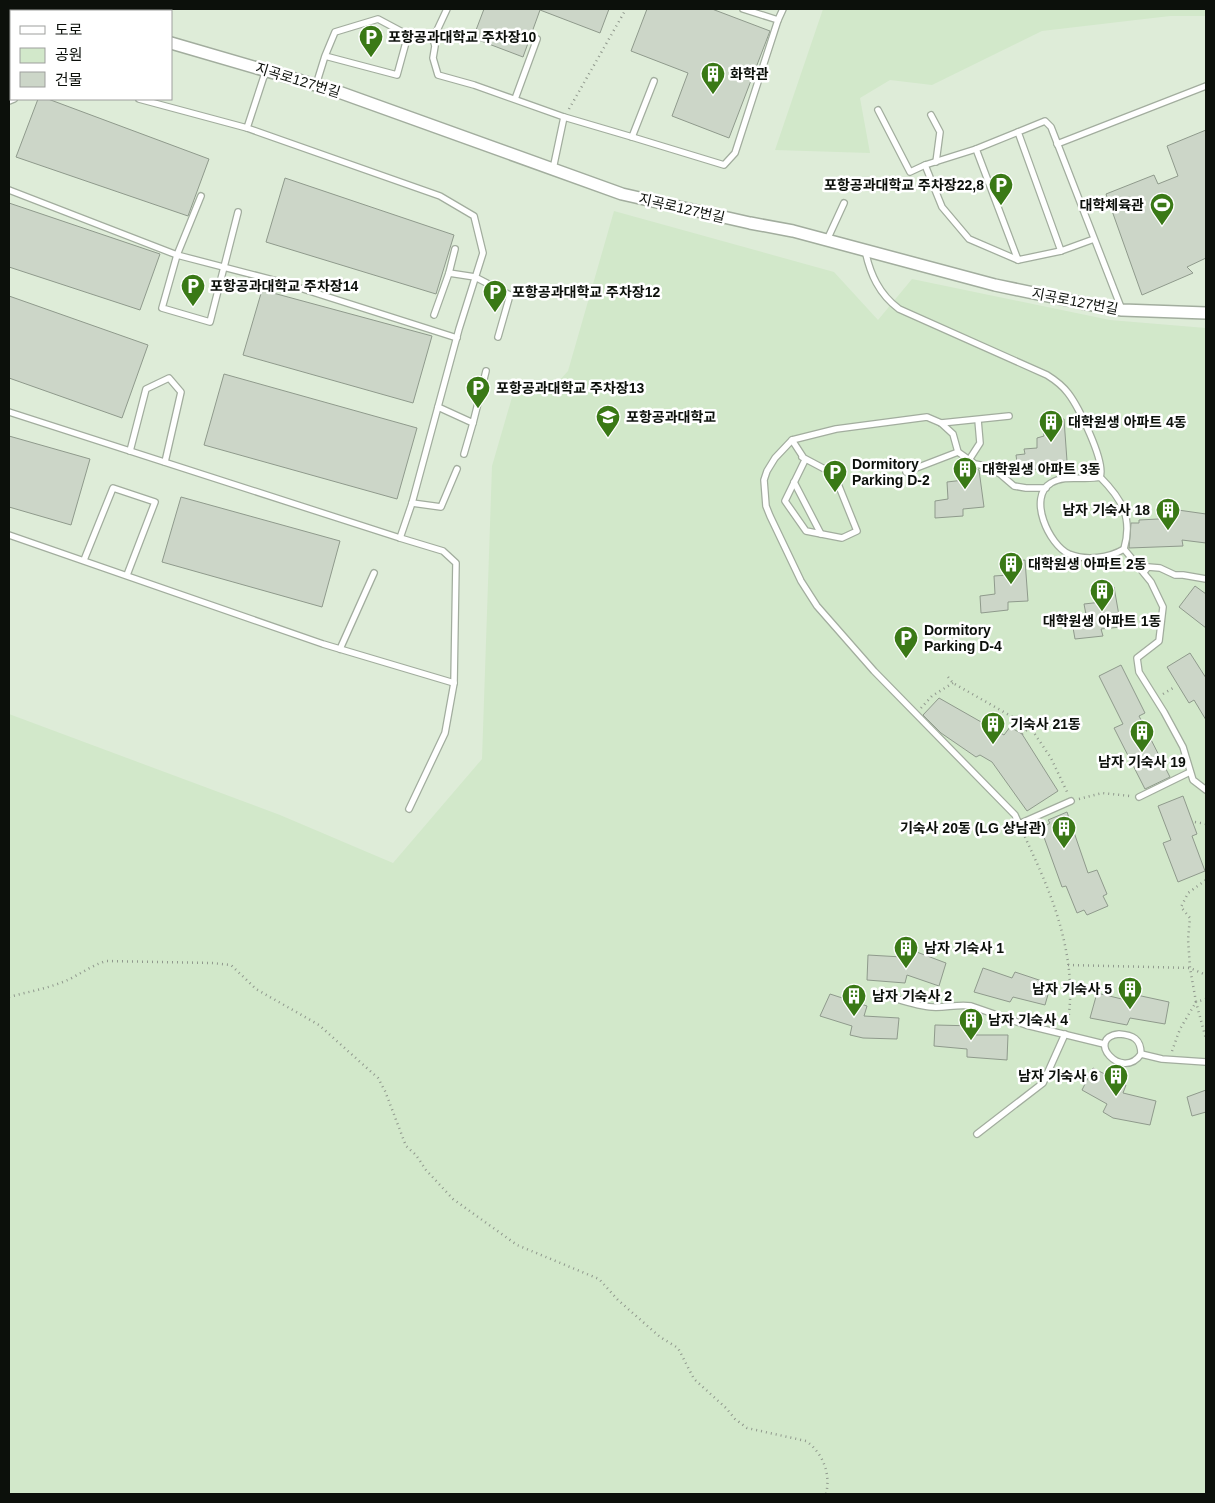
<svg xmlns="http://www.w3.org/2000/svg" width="1215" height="1503" viewBox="0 0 1215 1503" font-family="Arial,'Noto Sans KR',sans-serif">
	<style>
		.built { fill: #deecd8; fill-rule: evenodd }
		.green { fill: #d2e8ca }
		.building { fill: #ccd6c8; stroke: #8f9a8c }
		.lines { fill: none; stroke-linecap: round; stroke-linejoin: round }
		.lane-casing { stroke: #a2ad9e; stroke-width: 8 }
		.street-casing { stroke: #a2ad9e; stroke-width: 14 }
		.path { stroke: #90988d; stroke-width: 2.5; stroke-dasharray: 1 4; stroke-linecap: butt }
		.lane { stroke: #fff; stroke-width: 5.5 }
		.street { stroke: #fff; stroke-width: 11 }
		.labels { text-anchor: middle; stroke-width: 5; stroke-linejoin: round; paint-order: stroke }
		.poi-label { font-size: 14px; font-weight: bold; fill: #0c100b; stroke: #fff; text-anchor: start }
		.street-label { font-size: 14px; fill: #0c100b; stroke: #fff }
	</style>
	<rect width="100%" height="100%" fill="#ecf7e8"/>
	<path class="built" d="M9,9H1206V1494L9,777ZM11,11H171V99H11Z"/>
	<g class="green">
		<path d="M823,9H1206V16H1170L1042,31L932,85L890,80L860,98L870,153L775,150Z"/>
		<path d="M614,211L834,272L878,320L912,279L1110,320L1206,328V1494H9V714L280,815L393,863L482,759L492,466L517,380L549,392L568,371Z"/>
	</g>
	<g class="building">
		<path d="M484,9H609L600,33L540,10L523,57L473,38Z"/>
		<path d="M647,9H712L770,31L729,138L672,116L688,73L631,51Z"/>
		<path d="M38,99H48L209,159L188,216L16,157Z"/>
		<path d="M1206,130V258L1187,267L1193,273L1142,295L1106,194L1154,175L1158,184L1178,176L1167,146Z"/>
		<path d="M285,178L454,235L436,294L266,242Z"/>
		<path d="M9,203L160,254L140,310L9,267Z"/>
		<path d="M262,290L432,336L413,403L243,355Z"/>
		<path d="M9,296L148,345L122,418L9,378Z"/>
		<path d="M224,374L417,428L397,499L204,445Z"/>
		<path d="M1064,419L1067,461L1046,462L1047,468L1018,471L1016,455L1025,454L1024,449L1037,448V438L1044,436L1043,428L1048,427L1047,420Z"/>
		<path d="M9,436L90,459L71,525L9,507Z"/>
		<path d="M971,467L979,470L984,507L963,509V516L935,518V501L948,499L947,482L964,480L963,468Z"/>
		<path d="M181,497L340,541L322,607L162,562Z"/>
		<path d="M1178,510L1206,514V543L1182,540L1183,546L1129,548L1131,523H1139V520L1177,518Z"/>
		<path d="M1025,560L1028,601L1008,602V610L981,613L980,596L995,594L994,576L1008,575L1006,562Z"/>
		<path d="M1195,586L1206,594V628L1179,607Z"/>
		<path d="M1114,587L1121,627L1101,629L1103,636L1075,639L1072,622L1087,620L1084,604L1102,602L1100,589Z"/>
		<path d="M1190,653L1206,678V720L1194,700L1189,703L1167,667Z"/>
		<path d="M1121,665L1145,713L1139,716L1170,777L1145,789L1114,728L1123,724L1099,676Z"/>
		<path d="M939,698L1004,735L1010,727L1022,734L1058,791L1027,811L992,762L980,755L976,757L941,733L923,715Z"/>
		<path d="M1183,796L1197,834L1192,836L1205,871L1178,882L1163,843L1171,840L1158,806Z"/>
		<path d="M1067,812L1088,873L1097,870L1107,894L1103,896L1108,906L1087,915L1084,910L1077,913L1066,886L1062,887L1041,829L1050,823L1048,820Z"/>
		<path d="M914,951L946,963L939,986L907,975L905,983L867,980L868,955L902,957L903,952Z"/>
		<path d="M983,968L1012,978L1015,972L1051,984L1045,1005L1013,997L1010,1002L974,992Z"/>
		<path d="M1097,993L1130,1001L1132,994L1169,1002L1165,1024L1130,1018L1127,1025L1090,1018Z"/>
		<path d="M830,994L867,1006L864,1016L899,1018L897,1039L863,1038L850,1035L852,1026L820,1016Z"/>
		<path d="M935,1025L976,1026V1035H1008L1007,1060L967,1057V1049L934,1046Z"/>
		<path d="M1093,1068L1126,1085L1123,1093L1156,1101L1150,1125L1113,1118L1103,1112L1107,1104L1082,1090Z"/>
		<path d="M1206,1090V1112L1192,1116L1187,1097Z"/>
	</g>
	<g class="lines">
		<defs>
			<g id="lane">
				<path d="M778,20L783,9"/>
				<path d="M408,35L433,39L435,46L433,58L438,75L474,85L564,117L553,169"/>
				<path d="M433,39L447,9"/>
				<path d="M316,85L325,56L397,75L408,35L378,19L335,32L325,56"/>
				<path d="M139,99L247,128L266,70"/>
				<path d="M515,99L537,39"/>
				<path d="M9,101L14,99"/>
				<path d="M878,110L910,172L925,165"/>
				<path d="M931,115L940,132L936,162"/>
				<path d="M564,117L632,137L654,81"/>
				<path d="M1018,132L976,149L1018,260L1061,251"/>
				<path d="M632,137L724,165L735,153L778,20L743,9"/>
				<path d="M1057,144L1206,86"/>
				<path d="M976,149L925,165L942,207L969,239L1018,260"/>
				<path d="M9,190L177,255L281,282L457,338"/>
				<path d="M201,196L177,255L162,308L210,322L238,212"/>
				<path d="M1094,239L1061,251L1018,132L1045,121L1051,127L1122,310"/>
				<path d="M827,240L844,203"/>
				<path d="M865,250C870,274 879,294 899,309L1047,375C1055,380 1062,385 1068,393C1078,406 1106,462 1100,477"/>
				<path d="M449,273L455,249"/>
				<path d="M434,315L449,273L475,277L510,295L498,337"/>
				<path d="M438,407L473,423L486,371"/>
				<path d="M9,412L400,538L412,503L459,329L483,253L474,216L440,196L247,128"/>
				<path d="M941,423L1009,416"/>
				<path d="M792,440L805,460L785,501L806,531L842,538L857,531L834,474L802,457"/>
				<path d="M130,451L146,389L169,378L181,392L165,462"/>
				<path d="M464,454L473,423"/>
				<path d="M969,460L980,443L978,420"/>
				<path d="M906,472L958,452"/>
				<path d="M1100,477C1122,499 1133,518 1124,549C1109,558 1086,561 1069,554C1049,545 1027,497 1051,483C1065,474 1085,481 1100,477Z"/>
				<path d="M794,482L821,534"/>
				<path d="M1046,488H1026L1014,486L1000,474L986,466L975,464L958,452L953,434L941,423L927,417L836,429L792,440L775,458L767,471L764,480L766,506L770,516L801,581L817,606L874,671L1015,815L1019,824L1071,801"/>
				<path d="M412,503L441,507L457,469"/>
				<path d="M9,535L323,644L454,683"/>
				<path d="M400,538L443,551L456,563L454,683L445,733L409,809"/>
				<path d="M1124,549L1151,582L1163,607L1159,641L1137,658L1139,672L1164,712L1183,747L1193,780L1206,790"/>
				<path d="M84,560L113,488L155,502L127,575"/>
				<path d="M1144,572L1148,567L1160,568L1175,575H1183L1206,579"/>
				<path d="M340,649L374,573"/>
				<path d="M1139,797L1190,772"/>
				<path d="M879,994C896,998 915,1006 932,1007C945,1008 958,1004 971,1006L1026,1025L1104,1044"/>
				<path d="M1119,1034C1133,1035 1141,1039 1141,1054C1122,1082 1084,1038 1119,1034Z"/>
				<path d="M1141,1054L1162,1059L1206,1062"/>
				<path d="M977,1134L1043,1083L1065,1034"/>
			</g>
			<g id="street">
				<path d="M64,9L71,11"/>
				<path d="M171,43L336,91L622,194L750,223L793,231L995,285L1082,303L1122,310L1206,313"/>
			</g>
		</defs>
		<use href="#lane" class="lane-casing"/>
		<use href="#street" class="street-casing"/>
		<g class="path">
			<path d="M569,109L626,9"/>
			<path d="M948,677L953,683L1030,727L1051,758L1068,794"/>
			<path d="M1163,694L1173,688"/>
			<path d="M921,708L932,696L953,683"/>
			<path d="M1022,734L1030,727"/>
			<path d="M1079,799L1102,793L1130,796"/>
			<path d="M1195,822L1206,824"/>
			<path d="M1023,832C1029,847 1036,860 1042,875C1062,921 1077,976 1067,1026"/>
			<path d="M1068,965L1190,968L1206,975"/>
			<path d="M9,997C27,992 45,989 63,982C78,976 90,966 106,961L212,963L231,965L256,989L319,1025L378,1078L385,1091L406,1146L416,1155L426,1170L453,1199L517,1245L599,1279L618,1300L660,1337L678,1348L694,1379L726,1408L735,1419L747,1428L806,1441C823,1453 831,1474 826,1494"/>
			<path d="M1206,999L1196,1002L1206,1039"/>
			<path d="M1172,1051L1180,1029L1196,1002L1190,968L1188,939L1190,918L1181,907L1188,893L1206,880"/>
		</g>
		<use href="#lane" class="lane"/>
		<use href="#street" class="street"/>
	</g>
	<defs>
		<symbol id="parking-pin" viewBox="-11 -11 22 30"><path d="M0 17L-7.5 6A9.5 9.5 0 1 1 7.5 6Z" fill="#3a7916" stroke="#fff"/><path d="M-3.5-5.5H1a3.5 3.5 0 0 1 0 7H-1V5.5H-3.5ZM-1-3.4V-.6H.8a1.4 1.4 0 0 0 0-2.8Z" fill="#fff"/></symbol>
		<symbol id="building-pin" viewBox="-11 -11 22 30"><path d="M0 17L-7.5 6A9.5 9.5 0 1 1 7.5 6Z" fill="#3a7916" stroke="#fff"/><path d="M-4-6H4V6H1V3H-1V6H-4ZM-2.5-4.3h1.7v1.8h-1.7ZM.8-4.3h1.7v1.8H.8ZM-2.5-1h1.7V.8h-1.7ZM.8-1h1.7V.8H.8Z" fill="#fff"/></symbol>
		<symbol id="stadium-pin" viewBox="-11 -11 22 30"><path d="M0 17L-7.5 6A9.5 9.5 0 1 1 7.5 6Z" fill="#3a7916" stroke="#fff"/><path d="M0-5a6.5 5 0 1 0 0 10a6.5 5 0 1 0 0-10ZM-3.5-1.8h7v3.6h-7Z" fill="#fff"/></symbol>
		<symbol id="university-pin" viewBox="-11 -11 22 30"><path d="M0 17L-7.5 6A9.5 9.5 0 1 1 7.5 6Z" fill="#3a7916" stroke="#fff"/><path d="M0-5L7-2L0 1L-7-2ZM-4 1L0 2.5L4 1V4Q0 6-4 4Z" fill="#fff"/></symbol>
	</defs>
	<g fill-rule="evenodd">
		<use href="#parking-pin" x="357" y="23" width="28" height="38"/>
		<use href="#building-pin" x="699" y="60" width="28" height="38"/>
		<use href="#parking-pin" x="987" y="171" width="28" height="38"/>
		<use href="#stadium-pin" x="1148" y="191" width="28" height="38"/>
		<use href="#parking-pin" x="179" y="272" width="28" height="38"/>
		<use href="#parking-pin" x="481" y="278" width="28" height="38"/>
		<use href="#parking-pin" x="464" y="374" width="28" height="38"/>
		<use href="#university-pin" x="594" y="403" width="28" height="38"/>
		<use href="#building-pin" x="1037" y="408" width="28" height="38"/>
		<use href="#building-pin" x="951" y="455" width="28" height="38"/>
		<use href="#parking-pin" x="821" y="458" width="28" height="38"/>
		<use href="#building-pin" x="1154" y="496" width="28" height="38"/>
		<use href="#building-pin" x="997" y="550" width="28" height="38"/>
		<use href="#building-pin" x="1088" y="577" width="28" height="38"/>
		<use href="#parking-pin" x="892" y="624" width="28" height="38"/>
		<use href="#building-pin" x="979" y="710" width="28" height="38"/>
		<use href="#building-pin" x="1128" y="718" width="28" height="38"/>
		<use href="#building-pin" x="1050" y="814" width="28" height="38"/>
		<use href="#building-pin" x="892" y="934" width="28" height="38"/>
		<use href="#building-pin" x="1116" y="975" width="28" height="38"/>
		<use href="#building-pin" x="840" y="982" width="28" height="38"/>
		<use href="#building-pin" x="957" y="1006" width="28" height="38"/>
		<use href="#building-pin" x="1102" y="1062" width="28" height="38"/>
	</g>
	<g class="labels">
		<g class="poi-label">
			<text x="388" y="42">포항공과대학교 주차장10</text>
			<text x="730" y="79">화학관</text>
			<text x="984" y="190" text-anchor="end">포항공과대학교 주차장22,8</text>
			<text x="1144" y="210" text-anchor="end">대학체육관</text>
			<text x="210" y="291">포항공과대학교 주차장14</text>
			<text x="512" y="297">포항공과대학교 주차장12</text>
			<text x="496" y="393">포항공과대학교 주차장13</text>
			<text x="626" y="422">포항공과대학교</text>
			<text x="1068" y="427">대학원생 아파트 4동</text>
			<text x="852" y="469">Dormitory<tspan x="852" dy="16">Parking D-2</tspan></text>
			<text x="982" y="474">대학원생 아파트 3동</text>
			<text x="1150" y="515" text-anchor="end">남자 기숙사 18</text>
			<text x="1028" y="569">대학원생 아파트 2동</text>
			<text x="1102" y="626" text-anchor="middle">대학원생 아파트 1동</text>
			<text x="924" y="635">Dormitory<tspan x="924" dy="16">Parking D-4</tspan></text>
			<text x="1010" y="729">기숙사 21동</text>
			<text x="1142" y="767" text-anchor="middle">남자 기숙사 19</text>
			<text x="1046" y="833" text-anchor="end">기숙사 20동 (LG 상남관)</text>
			<text x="924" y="953">남자 기숙사 1</text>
			<text x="1112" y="994" text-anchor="end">남자 기숙사 5</text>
			<text x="872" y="1001">남자 기숙사 2</text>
			<text x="988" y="1025">남자 기숙사 4</text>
			<text x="1098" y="1081" text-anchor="end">남자 기숙사 6</text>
		</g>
		<g class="street-label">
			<text transform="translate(298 80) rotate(17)" y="5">지곡로127번길</text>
			<text transform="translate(682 208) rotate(13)" y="5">지곡로127번길</text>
			<text transform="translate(1075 301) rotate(11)" y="5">지곡로127번길</text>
		</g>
	</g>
	<rect width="1215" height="1503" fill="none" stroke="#0c100b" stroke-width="20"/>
	<rect x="10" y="10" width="162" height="90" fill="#ffffff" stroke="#9e9f9d"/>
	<rect x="20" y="26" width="25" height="8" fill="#ffffff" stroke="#9e9f9d"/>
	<text x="55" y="35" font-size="15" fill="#0c100b">도로</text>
	<rect x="20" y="48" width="25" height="15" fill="#d2e8ca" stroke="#9e9f9d"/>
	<text x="55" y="60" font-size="15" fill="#0c100b">공원</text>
	<rect x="20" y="72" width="25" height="15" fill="#ccd6c8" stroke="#9e9f9d"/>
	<text x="55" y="85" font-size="15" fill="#0c100b">건물</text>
</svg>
